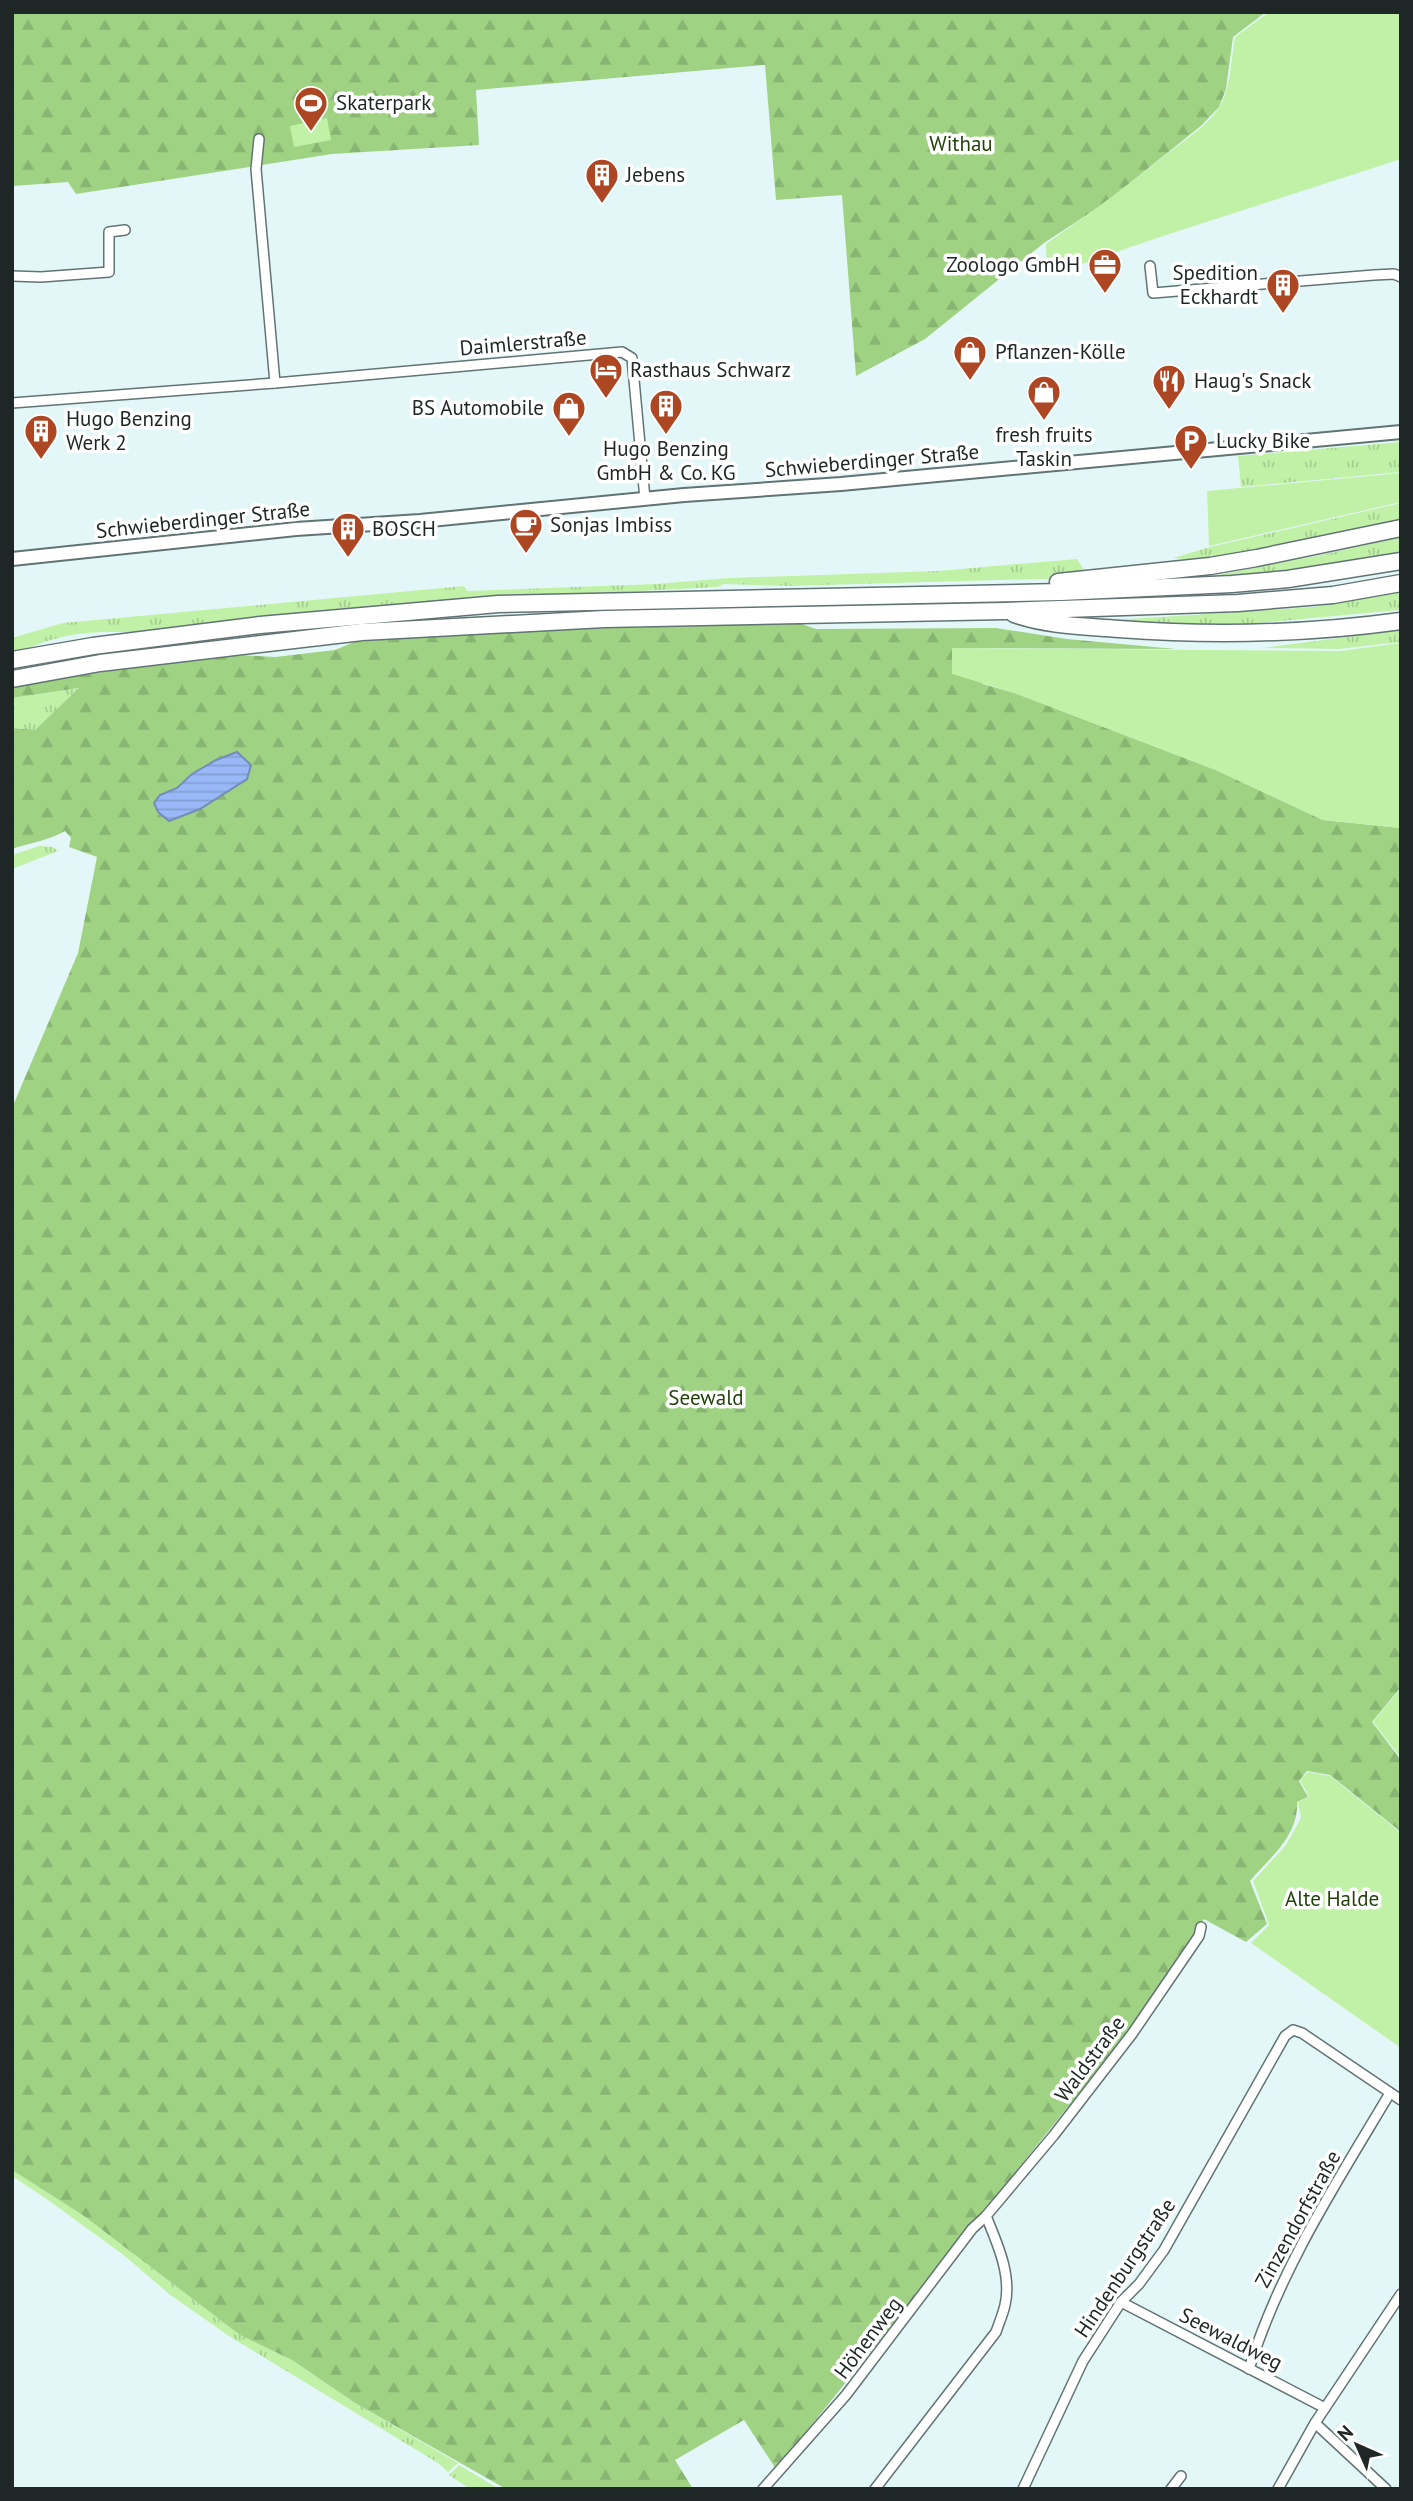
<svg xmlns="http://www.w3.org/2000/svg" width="1413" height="2501" viewBox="0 0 1413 2501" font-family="'PT Sans',sans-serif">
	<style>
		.grass { fill: url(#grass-tufts) }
		.forest { fill: url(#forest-firs) }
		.garden { fill: #c0f1a7 }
		.water { fill: url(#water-rules); stroke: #748cb8; stroke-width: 2 }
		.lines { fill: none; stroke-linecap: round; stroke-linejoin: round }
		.street-casing { stroke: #627373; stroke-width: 12 }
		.secondary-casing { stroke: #627373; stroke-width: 16 }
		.highway-casing { stroke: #627373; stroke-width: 19 }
		.street { stroke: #fff; stroke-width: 9 }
		.secondary { stroke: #fff; stroke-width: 12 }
		.highway { stroke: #fff; stroke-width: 16 }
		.labels { text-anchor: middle; stroke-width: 7; stroke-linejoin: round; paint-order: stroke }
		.poi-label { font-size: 21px; fill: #1f2626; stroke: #fff; text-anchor: start }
		.park-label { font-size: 21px; fill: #23430b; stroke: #fff }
		.street-label { font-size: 21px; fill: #1f2626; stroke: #fff }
	</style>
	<defs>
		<pattern id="grass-tufts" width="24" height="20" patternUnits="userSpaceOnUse" patternTransform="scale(1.75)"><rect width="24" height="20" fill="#c0f1a7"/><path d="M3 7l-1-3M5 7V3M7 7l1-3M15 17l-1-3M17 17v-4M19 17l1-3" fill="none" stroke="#a5ce90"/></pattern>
		<pattern id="forest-firs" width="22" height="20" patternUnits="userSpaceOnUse" patternTransform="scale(1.75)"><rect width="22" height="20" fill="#9fd383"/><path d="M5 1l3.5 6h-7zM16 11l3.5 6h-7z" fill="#88b571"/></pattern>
		<pattern id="water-rules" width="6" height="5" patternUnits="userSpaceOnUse" patternTransform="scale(1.75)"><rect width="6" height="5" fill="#99b8f7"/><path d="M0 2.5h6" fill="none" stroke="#839ed4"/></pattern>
	</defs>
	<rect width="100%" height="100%" fill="#e4f7f8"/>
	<g class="grass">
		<path d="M1401,442V472L1241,487L1238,456Z"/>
		<path d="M1401,503V521L1209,561L1173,558L1210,547Z"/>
		<path d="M1401,537V557L1297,573L1171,584L1321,555Z"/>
		<path d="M1077,559L1086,573L1075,578L788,586L724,584L717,587L462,600L149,633C118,632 85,630 55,639C39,643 29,649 12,652V638L63,623L464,586L467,591L656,584L729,578L938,571Z"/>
		<path d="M1401,591L1399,610L1215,627L1101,621L1314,607Z"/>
		<path d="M1401,630V642L1339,649L1263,648Z"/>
		<path d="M80,688L35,730L12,728V698Z"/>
		<path d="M39,846L53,847L58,851L12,869V855Z"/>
		<path d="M12,2170L84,2216L240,2335L292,2360L355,2403L458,2463L448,2472L438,2463L229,2336L169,2294L125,2256L48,2200L12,2176Z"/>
		<path d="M459,2465L499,2489H470L449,2475Z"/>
	</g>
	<g class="forest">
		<path d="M12,12H1266L1233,37L1226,89L1219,107L1202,125L1105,203L1044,243L925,339L856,376L842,195L776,200L765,65L476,90L479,145L332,154L76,194L68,182L12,186Z"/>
		<path d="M799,623L816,629L996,628L1067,639L1176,649L952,648L983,684L1015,693L1216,770L1323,820L1401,828V1687L1372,1722L1401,1760V1832L1330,1775L1307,1771L1299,1781L1308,1797L1297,1802C1299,1835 1270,1858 1250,1881L1267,1924L1246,1942L1204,1919L1129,2031L776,2469L744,2420L675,2460L693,2489H506L355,2403L292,2360L240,2335L84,2216L12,2170V1108L78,953L97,857L69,847L71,838L65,831C51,840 29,843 12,849V728L35,730L79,688L12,698V686L223,654L275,657L335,650L354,642L503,631Z"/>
	</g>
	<g class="garden">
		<path d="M1269,12H1401V159L1154,239L1047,276L1046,244C1089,214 1131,183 1172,150C1189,137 1209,124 1220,106C1231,86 1231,60 1235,37Z"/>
		<path d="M327,118L331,140L294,147L290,126Z"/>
		<path d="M1401,473V502L1209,546L1207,491Z"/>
		<path d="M1401,643V828L1323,820L1216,770L1015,693L952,674V648L1341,651Z"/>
		<path d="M1401,1688V1758L1373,1722Z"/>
		<path d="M1308,1772L1330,1776L1401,1833V2048L1251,1943L1269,1925L1253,1881L1286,1845L1301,1818L1298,1802L1309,1797L1300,1780Z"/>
	</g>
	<path class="water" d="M237,752L251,765L247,779L200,809L169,821L158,812L154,803L160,795L177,788L192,774L216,760Z"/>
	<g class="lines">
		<defs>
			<g id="street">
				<path d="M259,139L256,169L275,383"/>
				<path d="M1150,266L1153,293L1374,275L1394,274L1401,277"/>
				<path d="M12,276L41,277L109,272V232L125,230"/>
				<path d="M12,403L275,383L622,352L632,358L645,499"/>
				<path d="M1121,2302L1325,2408"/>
				<path d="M1249,2369C1280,2269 1337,2182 1390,2093"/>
				<path d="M1315,2423L1386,2489"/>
				<path d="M763,2489L846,2395L972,2229L986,2216L1054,2135L1132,2034L1199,1936L1201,1927"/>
				<path d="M875,2489L996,2332C999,2323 1003,2314 1005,2305C1012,2275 997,2243 986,2216"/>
				<path d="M1023,2489L1083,2361L1121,2302L1139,2284L1164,2250L1285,2036L1293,2030L1302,2033L1401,2100"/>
				<path d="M1171,2489L1181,2476"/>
				<path d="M1278,2489L1315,2423L1401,2294"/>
			</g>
			<path id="secondary" d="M12,559L296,529L420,521L684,495L841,484L1401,432"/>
			<g id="highway">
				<path d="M1058,582L1210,566L1257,558L1401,528"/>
				<path d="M1014,614C1048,626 1083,626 1119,629C1214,636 1307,634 1401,621"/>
				<path d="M12,660L93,646L260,625L498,604L1061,592L1232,584L1288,579L1401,561"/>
				<path d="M12,679L100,663L362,632L604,619L1005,611L1238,603L1333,595L1401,583"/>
			</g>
		</defs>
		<use href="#street" class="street-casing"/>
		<use href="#secondary" class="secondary-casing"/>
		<use href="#highway" class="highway-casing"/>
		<use href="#street" class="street"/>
		<use href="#secondary" class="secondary"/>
		<use href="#highway" class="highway"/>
	</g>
	<defs>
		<symbol id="stadium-pin" viewBox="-11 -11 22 30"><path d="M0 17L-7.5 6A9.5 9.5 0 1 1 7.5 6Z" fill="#ad4622" stroke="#fff"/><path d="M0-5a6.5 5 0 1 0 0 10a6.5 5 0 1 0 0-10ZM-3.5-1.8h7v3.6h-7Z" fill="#fff"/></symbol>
		<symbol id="building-pin" viewBox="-11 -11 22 30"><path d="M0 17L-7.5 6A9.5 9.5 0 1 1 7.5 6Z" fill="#ad4622" stroke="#fff"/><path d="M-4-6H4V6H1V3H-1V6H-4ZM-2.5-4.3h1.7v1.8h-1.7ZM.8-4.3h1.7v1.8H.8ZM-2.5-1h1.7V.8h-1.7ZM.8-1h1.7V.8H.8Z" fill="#fff"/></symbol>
		<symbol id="office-pin" viewBox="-11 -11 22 30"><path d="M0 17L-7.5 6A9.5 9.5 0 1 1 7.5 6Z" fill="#ad4622" stroke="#fff"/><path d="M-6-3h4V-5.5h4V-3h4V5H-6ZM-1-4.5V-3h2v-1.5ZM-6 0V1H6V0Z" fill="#fff"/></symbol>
		<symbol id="shop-pin" viewBox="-11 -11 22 30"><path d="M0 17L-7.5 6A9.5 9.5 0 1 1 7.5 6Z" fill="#ad4622" stroke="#fff"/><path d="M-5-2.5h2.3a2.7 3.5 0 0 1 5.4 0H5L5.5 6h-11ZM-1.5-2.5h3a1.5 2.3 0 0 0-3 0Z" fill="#fff"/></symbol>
		<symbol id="hotel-pin" viewBox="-11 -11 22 30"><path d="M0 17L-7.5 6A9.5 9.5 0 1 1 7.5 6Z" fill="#ad4622" stroke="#fff"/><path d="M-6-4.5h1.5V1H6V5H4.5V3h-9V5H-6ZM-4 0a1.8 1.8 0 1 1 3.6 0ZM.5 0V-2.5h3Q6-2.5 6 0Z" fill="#fff"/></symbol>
		<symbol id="restaurant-pin" viewBox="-11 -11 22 30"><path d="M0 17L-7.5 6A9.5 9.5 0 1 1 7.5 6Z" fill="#ad4622" stroke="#fff"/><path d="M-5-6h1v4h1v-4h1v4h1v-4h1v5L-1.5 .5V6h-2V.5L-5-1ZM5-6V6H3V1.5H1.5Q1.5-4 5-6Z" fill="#fff"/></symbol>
		<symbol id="parking-pin" viewBox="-11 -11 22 30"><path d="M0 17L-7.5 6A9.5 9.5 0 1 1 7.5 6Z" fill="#ad4622" stroke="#fff"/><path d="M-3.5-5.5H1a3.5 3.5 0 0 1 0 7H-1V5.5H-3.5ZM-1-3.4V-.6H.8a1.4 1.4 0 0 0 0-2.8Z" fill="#fff"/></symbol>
		<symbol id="cafe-pin" viewBox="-11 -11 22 30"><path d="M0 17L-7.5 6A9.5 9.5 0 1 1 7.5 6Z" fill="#ad4622" stroke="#fff"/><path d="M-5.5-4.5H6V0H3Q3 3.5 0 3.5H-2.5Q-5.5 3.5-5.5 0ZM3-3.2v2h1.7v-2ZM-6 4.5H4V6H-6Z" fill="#fff"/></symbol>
	</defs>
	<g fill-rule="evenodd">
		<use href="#stadium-pin" x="292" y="84" width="38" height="52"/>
		<use href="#building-pin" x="583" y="156" width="38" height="52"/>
		<use href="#office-pin" x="1086" y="246" width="38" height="52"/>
		<use href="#building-pin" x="1264" y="266" width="38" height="52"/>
		<use href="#shop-pin" x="951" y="333" width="38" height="52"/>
		<use href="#hotel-pin" x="587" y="351" width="38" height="52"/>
		<use href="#restaurant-pin" x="1150" y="362" width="38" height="52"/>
		<use href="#shop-pin" x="1025" y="373" width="38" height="52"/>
		<use href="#building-pin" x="647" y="387" width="38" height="52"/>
		<use href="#shop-pin" x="550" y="389" width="38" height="52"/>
		<use href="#building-pin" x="22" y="412" width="38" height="52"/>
		<use href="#parking-pin" x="1172" y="422" width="38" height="52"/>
		<use href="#cafe-pin" x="507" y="506" width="38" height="52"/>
		<use href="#building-pin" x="329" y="510" width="38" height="52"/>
	</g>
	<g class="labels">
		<g class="poi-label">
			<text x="336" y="110">Skaterpark</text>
			<text x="626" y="182">Jebens</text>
			<text x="1080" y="272" text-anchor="end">Zoologo GmbH</text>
			<text x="1258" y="280" text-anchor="end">Spedition<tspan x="1258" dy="24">Eckhardt</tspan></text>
			<text x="995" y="359">Pflanzen-Kölle</text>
			<text x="630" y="377">Rasthaus Schwarz</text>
			<text x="1194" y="388">Haug's Snack</text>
			<text x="544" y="415" text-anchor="end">BS Automobile</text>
			<text x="66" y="426">Hugo Benzing<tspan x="66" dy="24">Werk 2</tspan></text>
			<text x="1044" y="442" text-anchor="middle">fresh fruits<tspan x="1044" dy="24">Taskin</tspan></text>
			<text x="1216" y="448">Lucky Bike</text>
			<text x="666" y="456" text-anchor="middle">Hugo Benzing<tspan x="666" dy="24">GmbH &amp; Co. KG</tspan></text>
			<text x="550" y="532">Sonjas Imbiss</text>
			<text x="372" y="536">BOSCH</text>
		</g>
		<g class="park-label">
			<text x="961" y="151">Withau</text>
			<text x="706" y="1405">Seewald</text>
			<text x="1332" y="1906">Alte Halde</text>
		</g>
		<g class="street-label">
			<text transform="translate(523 343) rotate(-5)" y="7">Daimlerstraße</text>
			<text transform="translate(872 461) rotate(-5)" y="7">Schwieberdinger Straße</text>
			<text transform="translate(203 520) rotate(-6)" y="7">Schwieberdinger Straße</text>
			<text transform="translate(1090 2059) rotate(-53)" y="7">Waldstraße</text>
			<text transform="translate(1298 2219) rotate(-61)" y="7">Zinzendorfstraße</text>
			<text transform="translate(1125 2268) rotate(-56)" y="7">Hindenburgstraße</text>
			<text transform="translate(868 2338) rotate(-53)" y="7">Höhenweg</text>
			<text transform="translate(1231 2339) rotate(27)" y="7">Seewaldweg</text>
		</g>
	</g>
	<rect width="1413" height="2501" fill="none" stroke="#1f2626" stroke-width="28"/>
	<g transform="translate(1357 2445) rotate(315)" stroke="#ffffff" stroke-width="5" paint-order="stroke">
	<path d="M0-5L12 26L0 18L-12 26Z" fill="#1f2626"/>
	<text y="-10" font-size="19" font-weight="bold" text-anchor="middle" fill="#1f2626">N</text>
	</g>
</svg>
